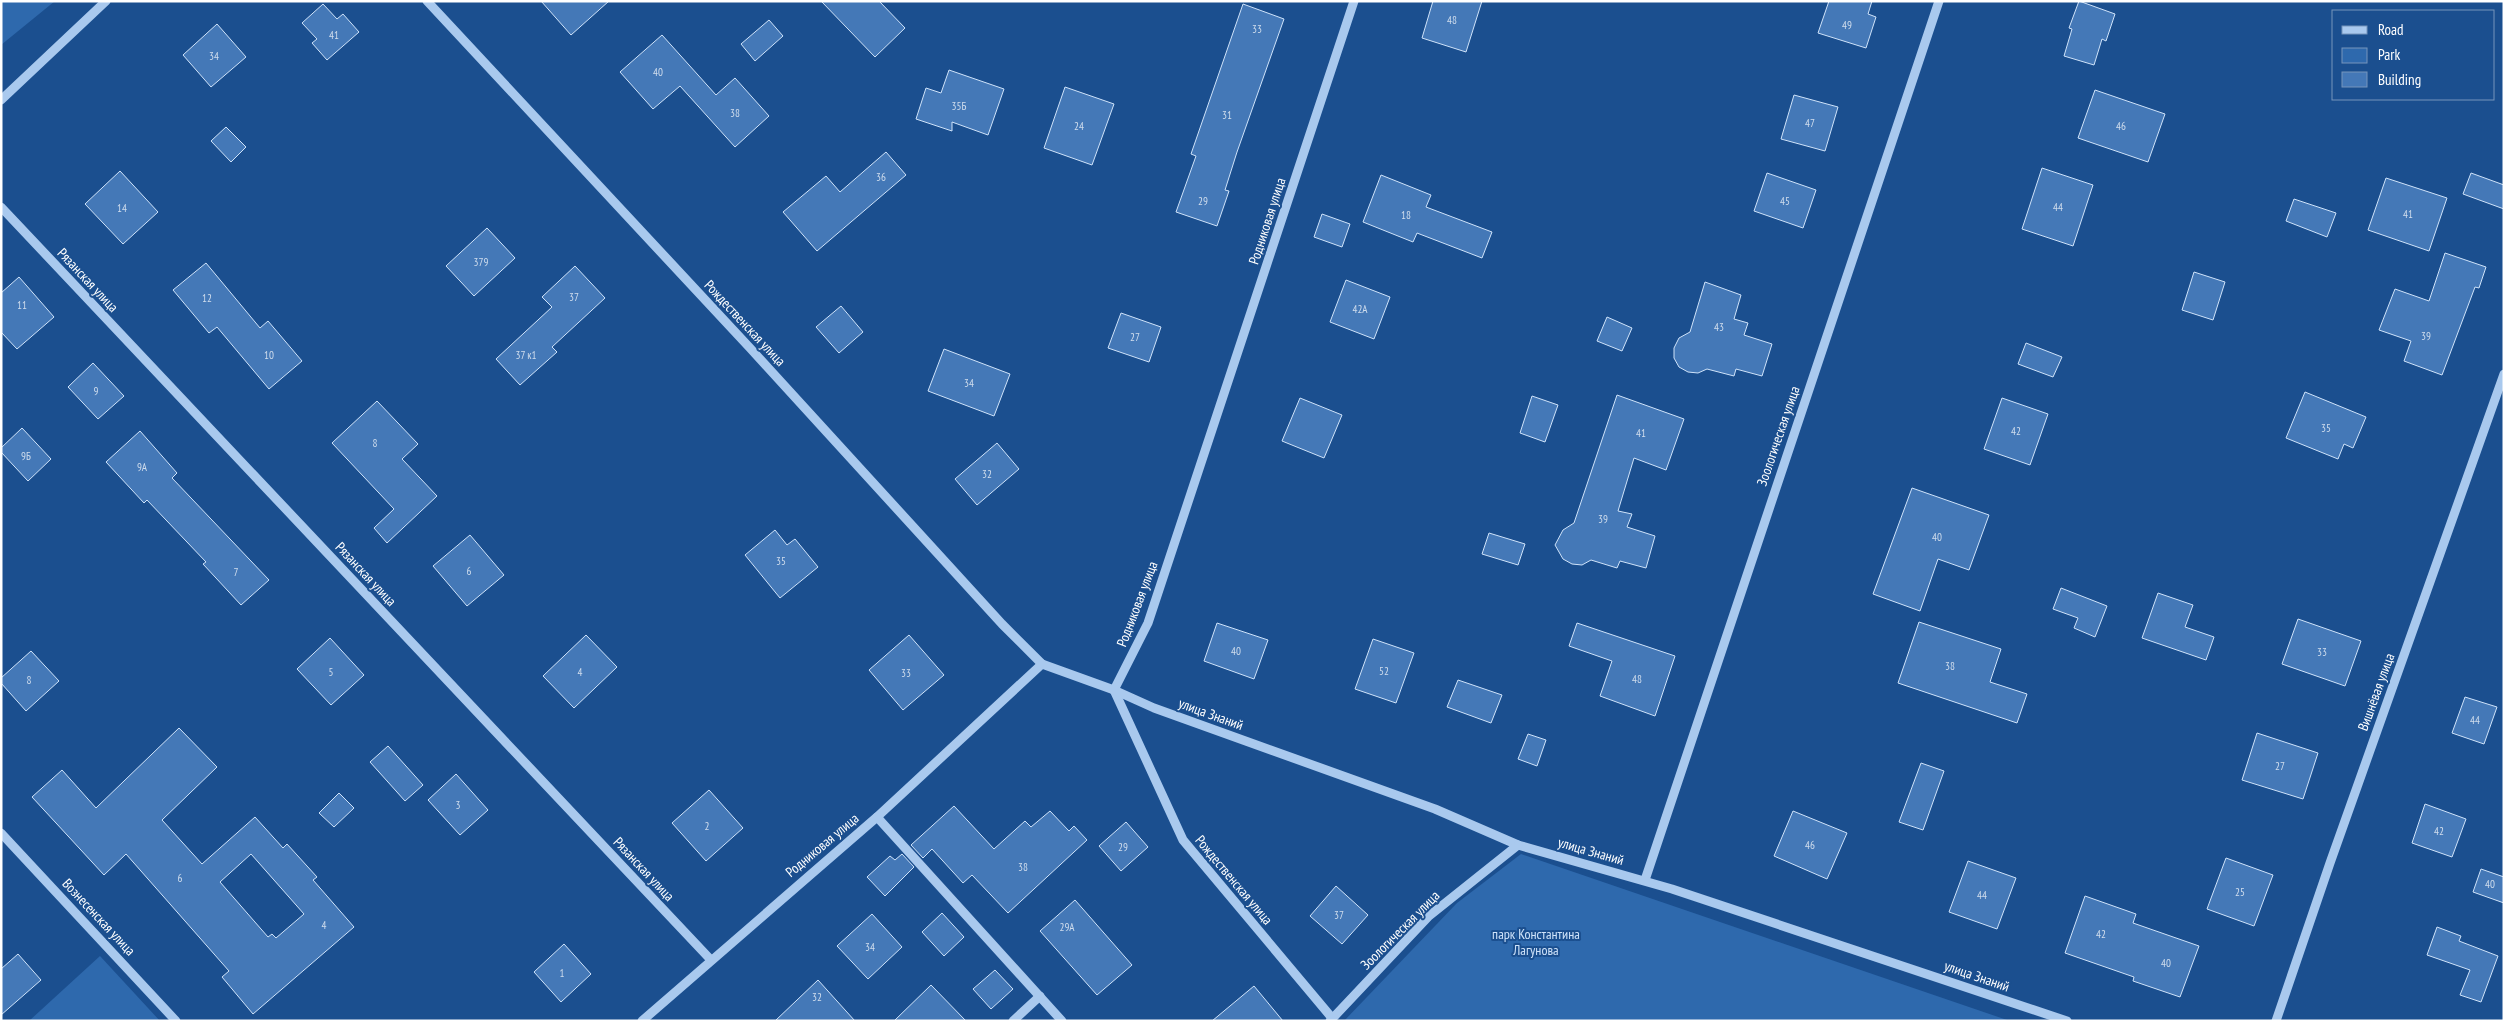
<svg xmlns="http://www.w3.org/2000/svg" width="2505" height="1022" viewBox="0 0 2505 1022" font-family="'PT Sans Narrow',sans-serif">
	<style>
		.green { fill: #2e69ad }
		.building { fill: #4478b7; stroke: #cfe3fa; fill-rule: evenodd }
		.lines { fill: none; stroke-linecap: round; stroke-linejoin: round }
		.minor { stroke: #a9c9ee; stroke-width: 9 }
		.labels { text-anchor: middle; stroke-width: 4; stroke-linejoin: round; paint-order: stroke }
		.number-label { font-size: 11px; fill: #d0dded }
		.street-label { font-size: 14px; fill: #fff; stroke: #1b4f8f }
		.park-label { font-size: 14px; fill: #cfe3fa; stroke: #1b4f8f }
	</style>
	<rect width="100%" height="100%" fill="#1b4f8f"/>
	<g class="green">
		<path d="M1,1H55L1,45Z"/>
		<path d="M1521,854L2010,1021H1344L1457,903Z"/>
		<path d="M100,956L160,1021H29Z"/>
	</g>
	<g class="building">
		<path d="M541,1H609L571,35Z"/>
		<path d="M821,1H879L905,28L875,57Z"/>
		<path d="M1433,1H1482L1466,52L1422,38Z"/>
		<path d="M1829,1H1872L1868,14L1876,17L1866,48L1818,33Z"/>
		<path d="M2079,1L2115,14L2106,41L2102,39L2094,65L2064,56L2072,29L2069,28Z"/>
		<path d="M323,4L337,19L343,14L359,32L327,60L312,43L317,39L302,23Z"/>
		<path d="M1243,4L1284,19L1237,152L1225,190L1229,191L1217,226L1176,212L1196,156L1191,154Z"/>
		<path d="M769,20L783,36L755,61L741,44Z"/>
		<path d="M217,24L246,57L211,87L183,55Z"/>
		<path d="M662,35L716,95L735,78L769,116L735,147L680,86L653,109L620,72Z"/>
		<path d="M949,70L1004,89L988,135L952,122V131L916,119L926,88L941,93Z"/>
		<path d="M1065,87L1114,104L1092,165L1044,148Z"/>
		<path d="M2095,90L2165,114L2148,162L2078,138Z"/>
		<path d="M1794,95L1838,107L1825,151L1781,139Z"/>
		<path d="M226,127L246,147L231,162L211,141Z"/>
		<path d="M886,152L906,175L817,251L783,212L826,176L840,192Z"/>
		<path d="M2042,168L2093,185L2073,246L2022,229Z"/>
		<path d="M120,171L158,212L123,244L85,204Z"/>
		<path d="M1767,173L1816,190L1803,228L1754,211Z"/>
		<path d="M2471,173L2504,185V209L2463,194Z"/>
		<path d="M1381,175L1431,195L1426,207L1492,232L1482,258L1417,233L1413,242L1363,222Z"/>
		<path d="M2386,178L2447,198L2429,251L2368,230Z"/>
		<path d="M2294,199L2336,213L2327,237L2286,221Z"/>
		<path d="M1322,214L1350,224L1342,247L1314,237Z"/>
		<path d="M487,228L515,258L474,296L446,266Z"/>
		<path d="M2445,253L2486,267L2479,288L2475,287L2442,375L2404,361L2411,341L2379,330L2395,289L2429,301Z"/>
		<path d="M206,263L260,328L268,321L302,361L269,389L217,327L209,333L173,290Z"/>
		<path d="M575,266L605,298L552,347L557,352L520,385L496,359L552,307L542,297Z"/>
		<path d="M2194,272L2225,282L2213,320L2182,310Z"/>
		<path d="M19,277L54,317L17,349L1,332V293Z"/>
		<path d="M1346,280L1390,297L1374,339L1330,322Z"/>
		<path d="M1705,282L1741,295L1734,319L1748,323L1744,335L1772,344L1762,376L1736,369L1734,376L1707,369L1698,373L1688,372L1679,367L1674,358V348L1679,338L1690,332Z"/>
		<path d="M841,306L863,332L839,353L816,327Z"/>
		<path d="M1121,313L1161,327L1149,362L1108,348Z"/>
		<path d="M1607,317L1632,328L1622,351L1597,341Z"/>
		<path d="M2026,343L2062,357L2053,377L2018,364Z"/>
		<path d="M944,349L1010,374L994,416L928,391Z"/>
		<path d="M93,363L124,396L98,419L68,387Z"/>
		<path d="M2305,392L2366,417L2353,448L2344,444L2338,459L2286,438Z"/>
		<path d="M1617,395L1684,419L1666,470L1634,458L1618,511L1632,514L1627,527L1655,536L1646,568L1620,561L1617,568L1591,560L1582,565L1572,564L1563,559L1555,545L1563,530L1574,523Z"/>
		<path d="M1532,396L1558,405L1545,442L1520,433Z"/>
		<path d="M1300,398L1342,415L1324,458L1282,441Z"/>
		<path d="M2002,398L2048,414L2030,465L1984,449Z"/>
		<path d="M377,401L418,444L402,459L437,496L387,543L374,528L394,509L332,443Z"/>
		<path d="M22,428L51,459L28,481L1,452V448Z"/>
		<path d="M140,431L177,473L172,478L269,580L241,605L203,564L206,562L147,500L144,503L106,462Z"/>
		<path d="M997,443L1019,469L977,505L955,479Z"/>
		<path d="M1912,488L1989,515L1969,570L1938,559L1920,611L1873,594Z"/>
		<path d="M775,530L787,545L795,539L818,567L780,598L745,555Z"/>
		<path d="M1489,533L1525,544L1518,565L1482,554Z"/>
		<path d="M470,535L504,575L467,606L433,566Z"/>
		<path d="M2061,588L2107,606L2095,637L2074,628L2078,618L2053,609Z"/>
		<path d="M2158,593L2193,605L2185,627L2214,637L2206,660L2142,638Z"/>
		<path d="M2298,619L2361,641L2345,686L2282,664Z"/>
		<path d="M1919,622L2001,649L1990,682L2027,694L2017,723L1898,683Z"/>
		<path d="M1217,623L1268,640L1254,679L1204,661Z"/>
		<path d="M1577,623L1675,656L1655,716L1600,696L1612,661L1569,646Z"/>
		<path d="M586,635L617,667L574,708L543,676Z"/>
		<path d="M909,635L944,675L903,710L869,670Z"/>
		<path d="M330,638L364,675L331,705L297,669Z"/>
		<path d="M1373,639L1414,653L1396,703L1355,689Z"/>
		<path d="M31,651L59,681L26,711L1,683V678Z"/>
		<path d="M1458,680L1502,695L1491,723L1447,707Z"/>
		<path d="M2465,697L2497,707L2484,744L2452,733Z"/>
		<path d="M179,728L217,767L162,820L202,864L255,817L283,848L287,844L317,877L313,880L354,927L253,1014L222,977L229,971L126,854L104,875L32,797L62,770L96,808ZM251,854L304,914L276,938L272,934L268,937L220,882Z"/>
		<path d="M2257,733L2318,753L2303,799L2242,780Z"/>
		<path d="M1528,734L1546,740L1537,766L1518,759Z"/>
		<path d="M388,746L423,785L405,801L370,762Z"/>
		<path d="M1921,763L1944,771L1923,830L1899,822Z"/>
		<path d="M456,774L488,810L460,835L428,800Z"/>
		<path d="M709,790L743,828L706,861L672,823Z"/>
		<path d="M339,793L354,808L334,827L319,813Z"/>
		<path d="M2425,804L2466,819L2452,857L2412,843Z"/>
		<path d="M954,806L994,849L1025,821L1031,827L1050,811L1069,831L1074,826L1087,840L1008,913L972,875L963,883L932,849L923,858L911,845Z"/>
		<path d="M1793,811L1847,833L1827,879L1774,856Z"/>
		<path d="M1126,822L1148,847L1121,871L1099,846Z"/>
		<path d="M902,854L914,867L885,896L867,877L890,856L895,860Z"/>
		<path d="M2226,858L2273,875L2254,926L2207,909Z"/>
		<path d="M1968,861L2016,878L1997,929L1949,912Z"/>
		<path d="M2481,869L2504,877V903L2473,892Z"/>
		<path d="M1336,886L1368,915L1342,944L1310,916Z"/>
		<path d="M2085,896L2136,914L2133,923L2199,946L2180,997L2133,981L2134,977L2065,953Z"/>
		<path d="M1075,900L1132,965L1097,995L1040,931Z"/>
		<path d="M942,913L964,937L944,956L922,932Z"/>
		<path d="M872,914L902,947L868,979L837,946Z"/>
		<path d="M2437,927L2461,936L2459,941L2498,956L2481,1002L2460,995L2470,970L2427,955Z"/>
		<path d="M564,944L591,974L561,1002L534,972Z"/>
		<path d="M18,954L41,980L1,1015V969Z"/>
		<path d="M995,970L1013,989L991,1009L973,989Z"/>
		<path d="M818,980L855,1021H775Z"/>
		<path d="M931,985L966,1021H894Z"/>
		<path d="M1254,986L1283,1021H1212Z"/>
	</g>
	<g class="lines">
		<g class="minor">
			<path d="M427,1L750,348L1002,624L1042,664"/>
			<path d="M1,100L106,1"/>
			<path d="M1,207L711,960"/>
			<path d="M1114,690L1148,623L1354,1"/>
			<path d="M1114,690L1183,840L1332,1018"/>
			<path d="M877,817L1062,1021"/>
			<path d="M1,833L176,1021"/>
			<path d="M1645,880L1939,1"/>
			<path d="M642,1021L877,817L1042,664L1114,690L1154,708L1435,809L1518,845L1672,889L2067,1021"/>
			<path d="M1013,1021L1040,996"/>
			<path d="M1330,1021L1429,916L1518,845"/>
			<path d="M2276,1021L2330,863L2504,374"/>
		</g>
	</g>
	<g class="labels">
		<g class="number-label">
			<text x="1452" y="24">48</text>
			<text x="1847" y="29">49</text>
			<text x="1257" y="33">33</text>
			<text x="334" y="39">41</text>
			<text x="214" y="60">34</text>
			<text x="658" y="76">40</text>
			<text x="959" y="110">35Б</text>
			<text x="735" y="117">38</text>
			<text x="1227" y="119">31</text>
			<text x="1810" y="127">47</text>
			<text x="1079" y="130">24</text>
			<text x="2121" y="130">46</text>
			<text x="881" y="181">36</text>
			<text x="1203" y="205">29</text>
			<text x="1785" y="205">45</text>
			<text x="2058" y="211">44</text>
			<text x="122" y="212">14</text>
			<text x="2408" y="218">41</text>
			<text x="1406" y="219">18</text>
			<text x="481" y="266">379</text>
			<text x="574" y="301">37</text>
			<text x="207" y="302">12</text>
			<text x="22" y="309">11</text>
			<text x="1360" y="313">42А</text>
			<text x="1719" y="331">43</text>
			<text x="2426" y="340">39</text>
			<text x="1135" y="341">27</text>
			<text x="269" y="359">10</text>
			<text x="526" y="359">37 к1</text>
			<text x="969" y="387">34</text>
			<text x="96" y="395">9</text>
			<text x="2326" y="432">35</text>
			<text x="2016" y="435">42</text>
			<text x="1641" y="437">41</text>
			<text x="375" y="447">8</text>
			<text x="26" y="460">9Б</text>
			<text x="142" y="471">9А</text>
			<text x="987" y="478">32</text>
			<text x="1603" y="523">39</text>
			<text x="1937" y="541">40</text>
			<text x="781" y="565">35</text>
			<text x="469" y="575">6</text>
			<text x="236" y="576">7</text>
			<text x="1236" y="655">40</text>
			<text x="2322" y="656">33</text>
			<text x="1950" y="670">38</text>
			<text x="1384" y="675">52</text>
			<text x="331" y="676">5</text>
			<text x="580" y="676">4</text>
			<text x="906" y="677">33</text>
			<text x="1637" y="683">48</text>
			<text x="29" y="684">8</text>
			<text x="2475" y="724">44</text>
			<text x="2280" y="770">27</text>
			<text x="458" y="809">3</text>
			<text x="707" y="830">2</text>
			<text x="2439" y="835">42</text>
			<text x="1810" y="849">46</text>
			<text x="1123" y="851">29</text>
			<text x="1023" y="871">38</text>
			<text x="180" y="882">6</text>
			<text x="2490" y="888">40</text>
			<text x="2240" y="896">25</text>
			<text x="1982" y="899">44</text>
			<text x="1339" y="919">37</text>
			<text x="324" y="929">4</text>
			<text x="1067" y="931">29А</text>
			<text x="2101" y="938">42</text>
			<text x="870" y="951">34</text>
			<text x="2166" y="967">40</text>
			<text x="562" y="977">1</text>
			<text x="817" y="1001">32</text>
		</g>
		<g class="street-label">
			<text transform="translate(1267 221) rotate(-72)" y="5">Родниковая улица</text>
			<text transform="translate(88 280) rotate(47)" y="5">Рязанская улица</text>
			<text transform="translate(745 323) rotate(47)" y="5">Рождественская улица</text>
			<text transform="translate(1778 436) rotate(-71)" y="5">Зоологическая улица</text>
			<text transform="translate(366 574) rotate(47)" y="5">Рязанская улица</text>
			<text transform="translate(1137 604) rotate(-69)" y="5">Родниковая улица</text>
			<text transform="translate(2376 692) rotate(-70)" y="5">Вишнёвая улица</text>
			<text transform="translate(1211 714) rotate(20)" y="5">улица Знаний</text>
			<text transform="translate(822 845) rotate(-40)" y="5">Родниковая улица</text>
			<text transform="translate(1591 851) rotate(16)" y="5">улица Знаний</text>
			<text transform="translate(644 869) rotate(47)" y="5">Рязанская улица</text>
			<text transform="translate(1234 880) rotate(50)" y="5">Рождественская улица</text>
			<text transform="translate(99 917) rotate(47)" y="5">Вознесенская улица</text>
			<text transform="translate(1400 930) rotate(-45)" y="5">Зоологическая улица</text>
			<text transform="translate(1977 976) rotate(19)" y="5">улица Знаний</text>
		</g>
		<g class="park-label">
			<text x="1536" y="939">парк Константина<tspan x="1536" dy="16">Лагунова</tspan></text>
		</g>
	</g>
	<rect width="2505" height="1022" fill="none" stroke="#ffffff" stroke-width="5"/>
	<rect x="2332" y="10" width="162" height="90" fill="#1b4f8f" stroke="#7695bc"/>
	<rect x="2342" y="26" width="25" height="8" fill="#a9c9ee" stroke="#7695bc"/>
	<text x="2378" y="35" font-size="15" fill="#ffffff">Road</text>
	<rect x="2342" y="48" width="25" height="15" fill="#2e69ad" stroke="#7695bc"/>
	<text x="2378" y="60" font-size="15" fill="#ffffff">Park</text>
	<rect x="2342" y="72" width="25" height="15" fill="#4478b7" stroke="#7695bc"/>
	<text x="2378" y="85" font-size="15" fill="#ffffff">Building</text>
</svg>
